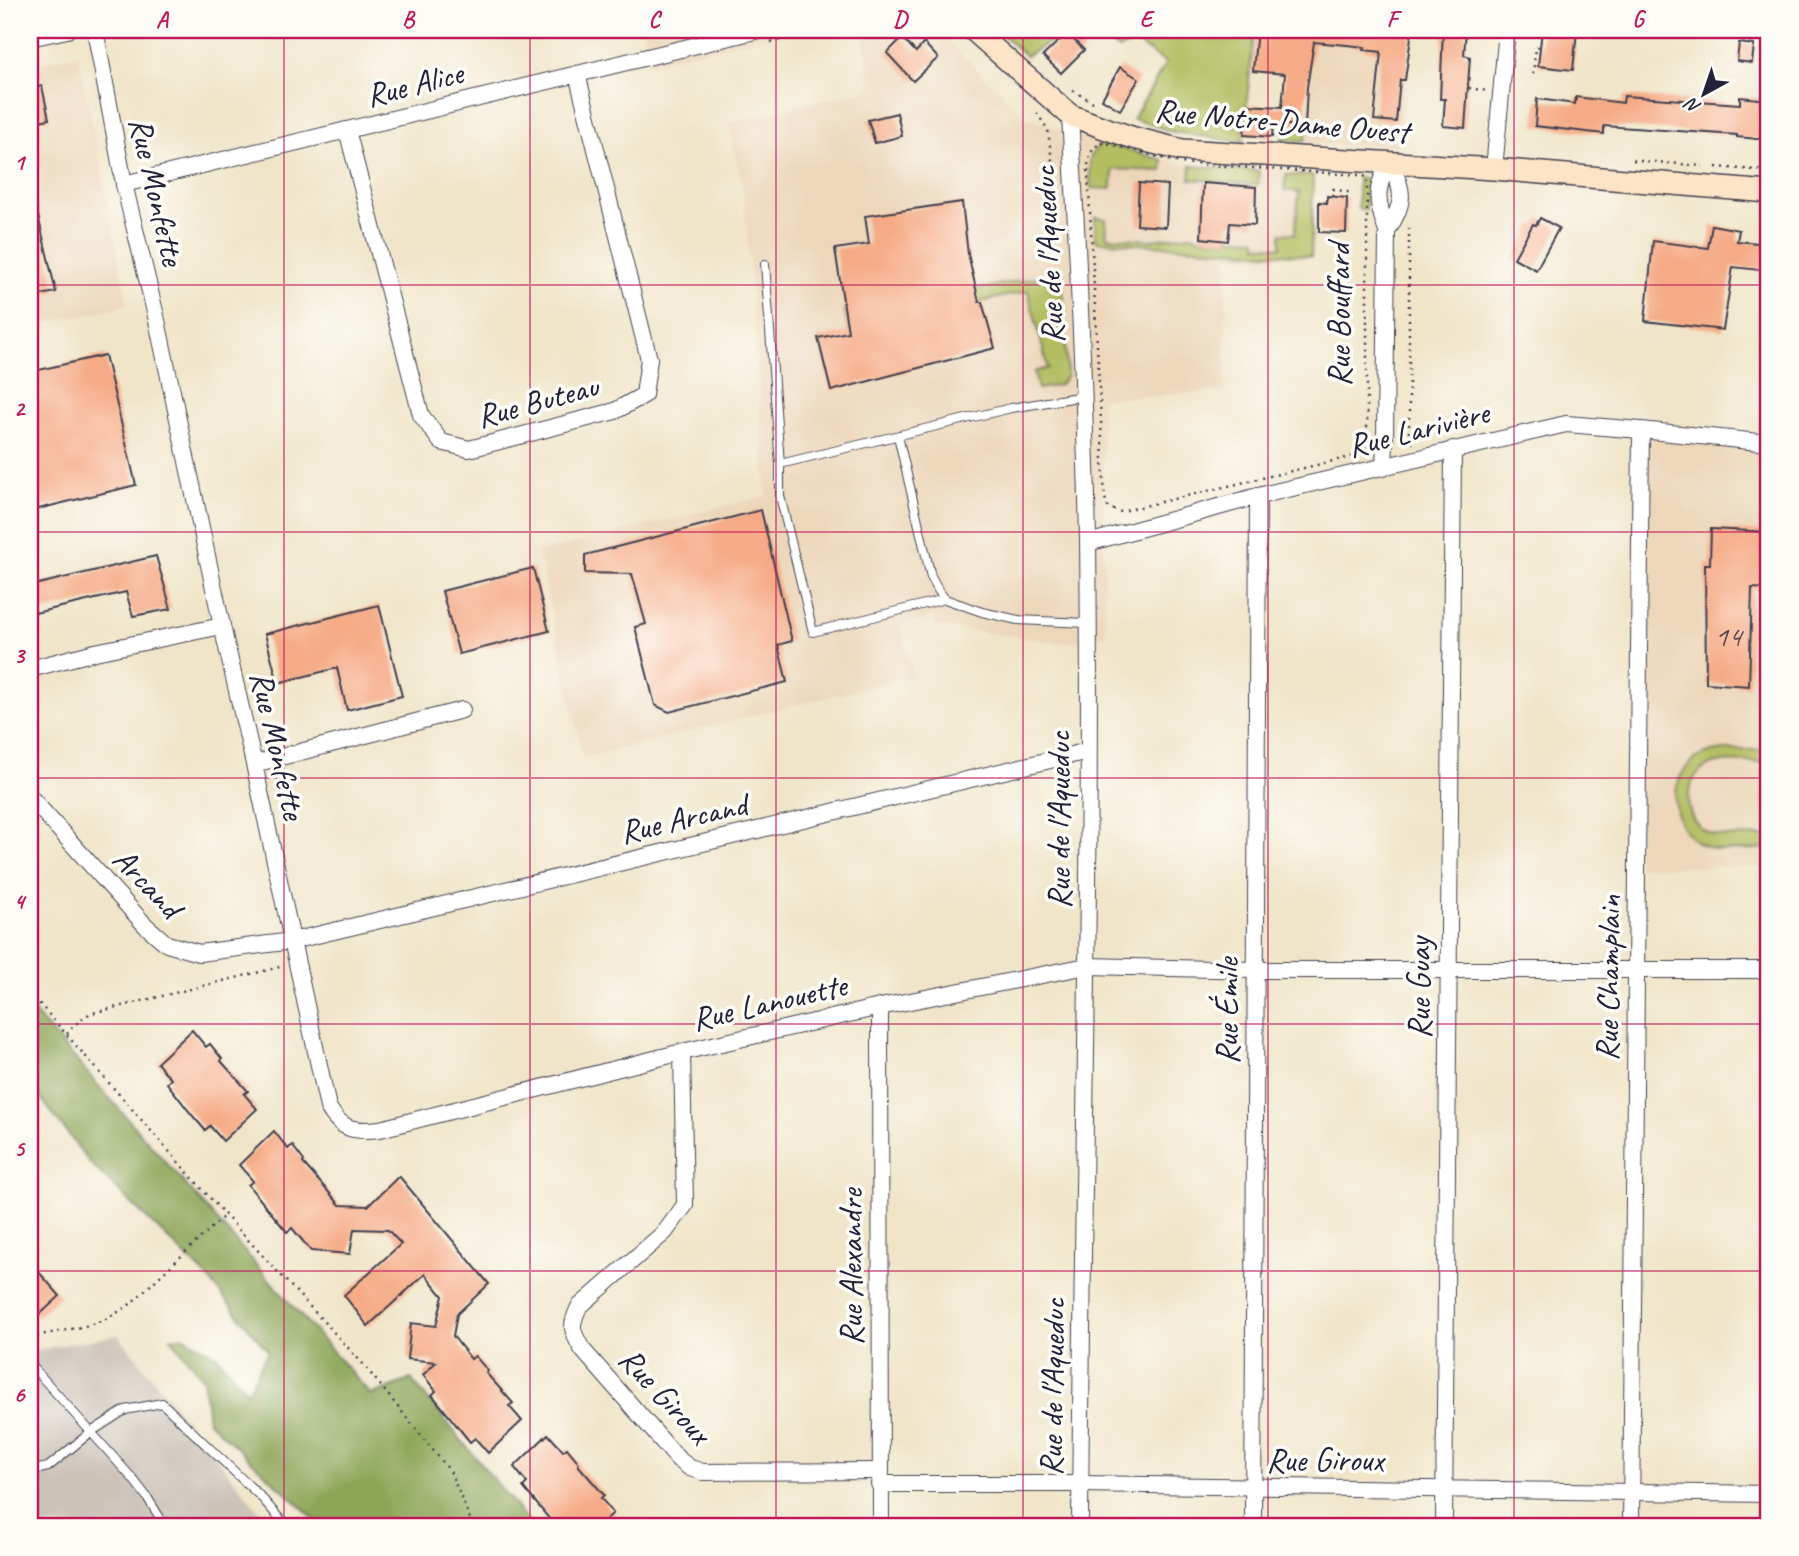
<svg xmlns="http://www.w3.org/2000/svg" width="1799" height="1556" viewBox="0 0 1799 1556" font-family="Caveat,sans-serif">
	<style>
		.built { fill: #ecd7ba }
		.industrial { fill: #cbc2b8 }
		.green { fill: #b2be60; stroke: #6a704e; stroke-width: 2 }
		.forest { fill: #8da556; stroke: #586448; stroke-width: 2 }
		.building { fill: #f6aa85 }
		.lines { fill: none; stroke-linecap: round; stroke-linejoin: round }
		.lane-casing { stroke: #413f50; stroke-width: 10 }
		.street-casing { stroke: #413f50; stroke-width: 18 }
		.secondary-casing { stroke: #413f50; stroke-width: 24 }
		.path { stroke: #413f50; stroke-width: 2.5; stroke-dasharray: 2 5; stroke-linecap: butt }
		.lane { stroke: #fff; stroke-width: 8 }
		.street { stroke: #fff; stroke-width: 16 }
		.secondary { stroke: #fee4c6; stroke-width: 21 }
		.grid { fill: none; stroke: #c2185b; stroke-width: 2; stroke-opacity: 0.55 }
		.labels { text-anchor: middle; stroke-width: 7; stroke-linejoin: round; paint-order: stroke }
		.number-label { font-size: 30px; fill: #57444e }
		.street-label { font-size: 33px; fill: #22223b; stroke: #fdfcf7 }
		.neatline { fill: none; stroke: #c2185b; stroke-width: 2.5 }
		.grid-label { font-size: 23px; text-anchor: middle; font-weight: bold; fill: #c2185b }
	</style>
	<rect width="100%" height="100%" fill="#fdfcf7"/>
	<filter id="ink" filterUnits="userSpaceOnUse"><feTurbulence type="fractalNoise" baseFrequency=".0143" numOctaves="2"/><feDisplacementMap in="SourceGraphic" scale="14" xChannelSelector="R" yChannelSelector="G"/><feConvolveMatrix kernelMatrix="1 2 1 2 8 2 1 2 1" color-interpolation-filters="sRGB"/></filter>
	<filter id="wash" filterUnits="userSpaceOnUse"><feTurbulence type="fractalNoise" baseFrequency=".00686" numOctaves="4" result="noise"/><feDisplacementMap in="SourceGraphic" scale="28" xChannelSelector="R" yChannelSelector="G"/><feGaussianBlur stdDeviation="1.57" result="paint"/><feColorMatrix in="noise" values="0 0 0 0 0 0 0 0 0 0 0 0 0 0 0 0 0 1.4 0 .05"/><feComposite in="paint" operator="in"/></filter>
	<g filter="url(#wash)">
		<rect width="100%" height="100%" fill="#f0e5c9"/>
		<g class="built">
			<path d="M643,30H798L649,63Z"/>
			<path d="M862,30H937L1025,117L1105,144L1138,154L1180,163L1315,173L1314,257H1227L1225,391L1102,399L1105,636L1065,643L936,626L934,618L901,624L913,676L583,758L538,552L767,496L744,197L728,123L872,89Z"/>
			<path d="M1254,30H1412L1397,146L1305,144L1311,78L1251,71Z"/>
			<path d="M78,54L128,305L30,327V65Z"/>
			<path d="M1641,430L1769,443V867H1638Z"/>
		</g>
		<path class="industrial" d="M118,1335L271,1526H30V1351Z"/>
		<g class="green">
			<path d="M997,30H1069L1026,56Z"/>
			<path d="M1088,30H1254L1243,142L1173,132L1133,119L1166,63L1135,42L1119,49Z"/>
			<path d="M1284,124L1307,127L1305,141L1283,140Z"/>
			<path d="M1104,143L1163,160L1162,171L1113,169L1112,187L1108,189L1091,188C1090,170 1085,152 1104,143Z"/>
			<path d="M1191,166L1259,171L1258,185L1190,179Z"/>
			<path d="M1286,175L1313,176L1311,256L1095,241V217L1106,219L1107,237L1151,240L1190,235L1201,238L1227,241L1228,238L1257,239V245L1281,247V233L1295,234L1299,192L1284,190Z"/>
			<path d="M1358,178L1366,179V210L1358,209Z"/>
			<path d="M1062,273L1067,376L1059,385L1038,389L1034,372L1048,368L1028,291L849,332L844,308L976,289Z"/>
			<path d="M1725,750H1769V763C1750,763 1723,757 1705,768C1679,784 1684,828 1715,835C1727,838 1756,836 1769,836V848C1749,849 1723,854 1704,846C1671,831 1665,783 1694,760C1703,753 1714,751 1725,750Z"/>
		</g>
		<path class="forest" d="M30,1008L371,1395L411,1379L532,1526H322L208,1421L203,1379L171,1338L183,1336L216,1355L247,1392L268,1351L208,1278L90,1163L30,1084Z"/>
		<g id="blocks">
			<g class="building">
				<path d="M1257,30H1412L1405,80H1400L1396,122L1374,120L1381,52L1364,50L1365,47L1347,45L1314,42L1307,87L1305,126L1273,124L1272,137L1244,135L1247,105L1282,107L1285,74L1253,71Z"/>
				<path d="M1443,30H1466L1464,55L1470,57L1465,128L1443,126L1445,99H1440Z"/>
				<path d="M1542,30L1577,31L1573,70L1538,66Z"/>
				<path d="M1067,33L1084,50L1061,73L1043,56Z"/>
				<path d="M902,38L916,52L924,43L938,58L913,81L887,53Z"/>
				<path d="M1739,43L1754,45L1752,63L1737,61Z"/>
				<path d="M1120,67L1139,79L1120,110L1102,99Z"/>
				<path d="M42,86L49,119L30,123V89Z"/>
				<path d="M1624,96L1740,104V97L1769,100V140L1737,137V135L1604,126V134L1535,126L1537,99L1575,104L1576,97L1623,103Z"/>
				<path d="M897,113L902,136L875,143L868,120Z"/>
				<path d="M1139,183L1168,185L1166,227L1137,225Z"/>
				<path d="M1203,183L1256,187L1255,225L1230,223L1228,241L1201,238Z"/>
				<path d="M1327,196L1347,198L1346,233L1319,232V202L1327,203Z"/>
				<path d="M962,202L968,254L979,302H982L995,348L831,391L818,338L848,332L835,249L869,244L865,216Z"/>
				<path d="M35,203L56,292L30,297V204Z"/>
				<path d="M1540,218L1559,228L1536,270L1514,258L1533,224L1536,225Z"/>
				<path d="M1712,225L1739,230L1737,241L1769,244V271L1733,267L1723,330L1645,321L1653,241L1708,248Z"/>
				<path d="M105,355L136,485L30,511V372Z"/>
				<path d="M761,510L792,641L778,645L787,682L669,712L655,705L635,627L646,624L632,574L585,573V555Z"/>
				<path d="M1711,529L1769,532V589L1752,588L1749,686L1706,683L1705,564H1710Z"/>
				<path d="M156,556L171,609L133,616L126,592L35,613L30,586Z"/>
				<path d="M533,568L549,631L459,654L442,591Z"/>
				<path d="M379,605L402,696L347,710L337,668L278,683L265,634Z"/>
				<path d="M192,1030L206,1047L210,1044L222,1059L221,1061L248,1091L244,1094L257,1109L223,1141L210,1126L205,1130L192,1115L167,1083L171,1079L157,1063Z"/>
				<path d="M274,1131L288,1149L292,1145L304,1161L303,1163L340,1205L368,1206L399,1176L489,1284L457,1314L453,1336L471,1359L475,1356L488,1371L486,1373L513,1403L509,1406L522,1421L488,1453L475,1438L470,1442L432,1395L436,1391L423,1375L436,1362L407,1359L411,1323L436,1326L443,1296L425,1274L368,1326L344,1295L401,1244L388,1230L354,1229L350,1254L311,1251L292,1228L287,1232L248,1185L253,1181L239,1165Z"/>
				<path d="M30,1262L60,1296L37,1317L30,1309Z"/>
				<path d="M548,1434L563,1451L567,1448L579,1463L578,1465L604,1495L601,1498L613,1513L600,1526H555L523,1487L527,1483L514,1467Z"/>
			</g>
		</g>
	</g>
	<g filter="url(#ink)">
		<use href="#blocks" fill-opacity="0" stroke="#413f50" stroke-width="2"/>
		<g class="lines">
			<defs>
				<g id="lane">
					<path d="M765,264L780,464L1011,408L1084,396"/>
					<path d="M898,436L931,577L938,590L945,599"/>
					<path d="M780,464V496L813,632L945,599L982,612L1018,620L1087,623"/>
					<path d="M30,1364L133,1479L147,1497L165,1526"/>
					<path d="M30,1471L48,1467L91,1432L125,1410L162,1403L261,1497L286,1526"/>
				</g>
				<g id="street">
					<path d="M95,30L124,184L156,316L222,626L254,764L328,1107C341,1130 354,1132 380,1129L682,1052L880,1007L1087,966L1256,970H1769"/>
					<path d="M30,38L67,30"/>
					<path d="M1070,115C1078,256 1085,398 1088,540C1092,869 1082,1198 1080,1526"/>
					<path d="M347,130L421,415L441,442L469,449L615,411L644,395L649,359L577,74"/>
					<path d="M1494,169L1507,30"/>
					<path d="M124,184L759,30"/>
					<path d="M1387,232C1405,200 1405,195 1390,162"/>
					<path d="M1384,468L1385,442L1387,232C1377,201 1373,191 1390,162"/>
					<path d="M1088,543L1258,496L1566,424L1641,430L1769,443"/>
					<path d="M30,669L95,652L222,626"/>
					<path d="M254,764L462,710"/>
					<path d="M30,797L145,925L167,944L199,953L292,941L1088,751"/>
					<path d="M880,1007L881,1526"/>
					<path d="M682,1052L685,1205L665,1232L579,1307C570,1326 571,1330 582,1349L678,1459L690,1468L703,1472L879,1471"/>
					<path d="M879,1484H1080L1769,1494"/>
					<path d="M1253,1526L1258,496"/>
					<path d="M1444,1526L1453,449"/>
					<path d="M1631,1526L1641,430"/>
				</g>
				<path id="secondary" d="M973,30L1070,115L1104,128L1134,138L1182,150L1494,169L1769,192"/>
			</defs>
			<use href="#lane" class="lane-casing"/>
			<use href="#street" class="street-casing"/>
			<use href="#secondary" class="secondary-casing"/>
			<g class="path">
				<path d="M1013,40L1034,30"/>
				<path d="M771,42L822,30"/>
				<path d="M1533,74L1536,47H1540"/>
				<path d="M1469,88L1487,91"/>
				<path d="M1073,91L1095,103"/>
				<path d="M1037,113L1048,130L1057,200"/>
				<path d="M1101,143H1106L1180,163L1358,175L1367,177V453L1119,512L1108,507L1105,498L1088,173C1088,159 1088,151 1101,143Z"/>
				<path d="M1633,160L1703,166"/>
				<path d="M1716,167L1769,171"/>
				<path d="M1332,196L1333,189L1352,193"/>
				<path d="M1409,228V440L1410,443H1413"/>
				<path d="M1767,244L1769,235"/>
				<path d="M30,993L225,1215L363,1364L450,1471L473,1526"/>
				<path d="M67,1034L73,1026L89,1014L280,967"/>
				<path d="M30,1337L82,1327L104,1320L127,1307L225,1215"/>
			</g>
			<use href="#lane" class="lane"/>
			<use href="#street" class="street"/>
			<use href="#secondary" class="secondary"/>
		</g>
	</g>
	<path class="grid" d="M284,30V1526M530,30V1526M776,30V1526M1023,30V1526M1268,30V1526M1514,30V1526M30,285H1769M30,532H1769M30,778H1769M30,1024H1769M30,1271H1769"/>
	<g class="labels">
		<g class="number-label">
			<text x="1728" y="646">14</text>
		</g>
		<g class="street-label">
			<text transform="translate(414 83) rotate(-14)" y="12">Rue Alice</text>
			<text transform="translate(1282 120) rotate(5)" y="12">Rue Notre-Dame Ouest</text>
			<text transform="translate(158 191) rotate(77)" y="12">Rue Monfette</text>
			<text transform="translate(1047 255) rotate(-93)" y="12">Rue de l'Aqueduc</text>
			<text transform="translate(1338 315) rotate(-90)" y="12">Rue Bouffard</text>
			<text transform="translate(537 400) rotate(-15)" y="12">Rue Buteau</text>
			<text transform="translate(1418 428) rotate(-14)" y="12">Rue Larivière</text>
			<text transform="translate(279 745) rotate(77)" y="12">Rue Monfette</text>
			<text transform="translate(683 817) rotate(-13)" y="12">Rue Arcand</text>
			<text transform="translate(1058 820) rotate(-90)" y="12">Rue de l'Aqueduc</text>
			<text transform="translate(148 882) rotate(46)" y="12">Arcand</text>
			<text transform="translate(1607 978) rotate(-89)" y="12">Rue Champlain</text>
			<text transform="translate(1418 988) rotate(-90)" y="12">Rue Guay</text>
			<text transform="translate(769 1001) rotate(-13)" y="12">Rue Lanouette</text>
			<text transform="translate(1226 1011) rotate(-90)" y="12">Rue Émile</text>
			<text transform="translate(850 1267) rotate(-90)" y="12">Rue Alexandre</text>
			<text transform="translate(1051 1387) rotate(-89)" y="12">Rue de l'Aqueduc</text>
			<text transform="translate(666 1395) rotate(47)" y="12">Rue Giroux</text>
			<text x="1325" y="1471">Rue Giroux</text>
		</g>
	</g>
	<rect width="1799" height="1556" fill="none" stroke="#fdfcf7" stroke-width="77"/>
	<g transform="translate(1704 94) rotate(220)" stroke="#fdfcf7" stroke-width="5" paint-order="stroke">
	<path d="M0-5L12 26L0 18L-12 26Z" fill="#22223b"/>
	<text y="-10" font-size="19" font-weight="bold" text-anchor="middle" fill="#22223b">N</text>
	</g>
	<rect x="38" y="38" width="1722" height="1480" class="neatline"/>
	<g class="grid-label">
		<text x="162" y="27">A</text>
		<text x="408" y="27">B</text>
		<text x="654" y="27">C</text>
		<text x="900" y="27">D</text>
		<text x="1146" y="27">E</text>
		<text x="1392" y="27">F</text>
		<text x="1638" y="27">G</text>
		<text x="19" y="170">1</text>
		<text x="19" y="416">2</text>
		<text x="19" y="663">3</text>
		<text x="19" y="909">4</text>
		<text x="19" y="1156">5</text>
		<text x="19" y="1402">6</text>
	</g>
</svg>
